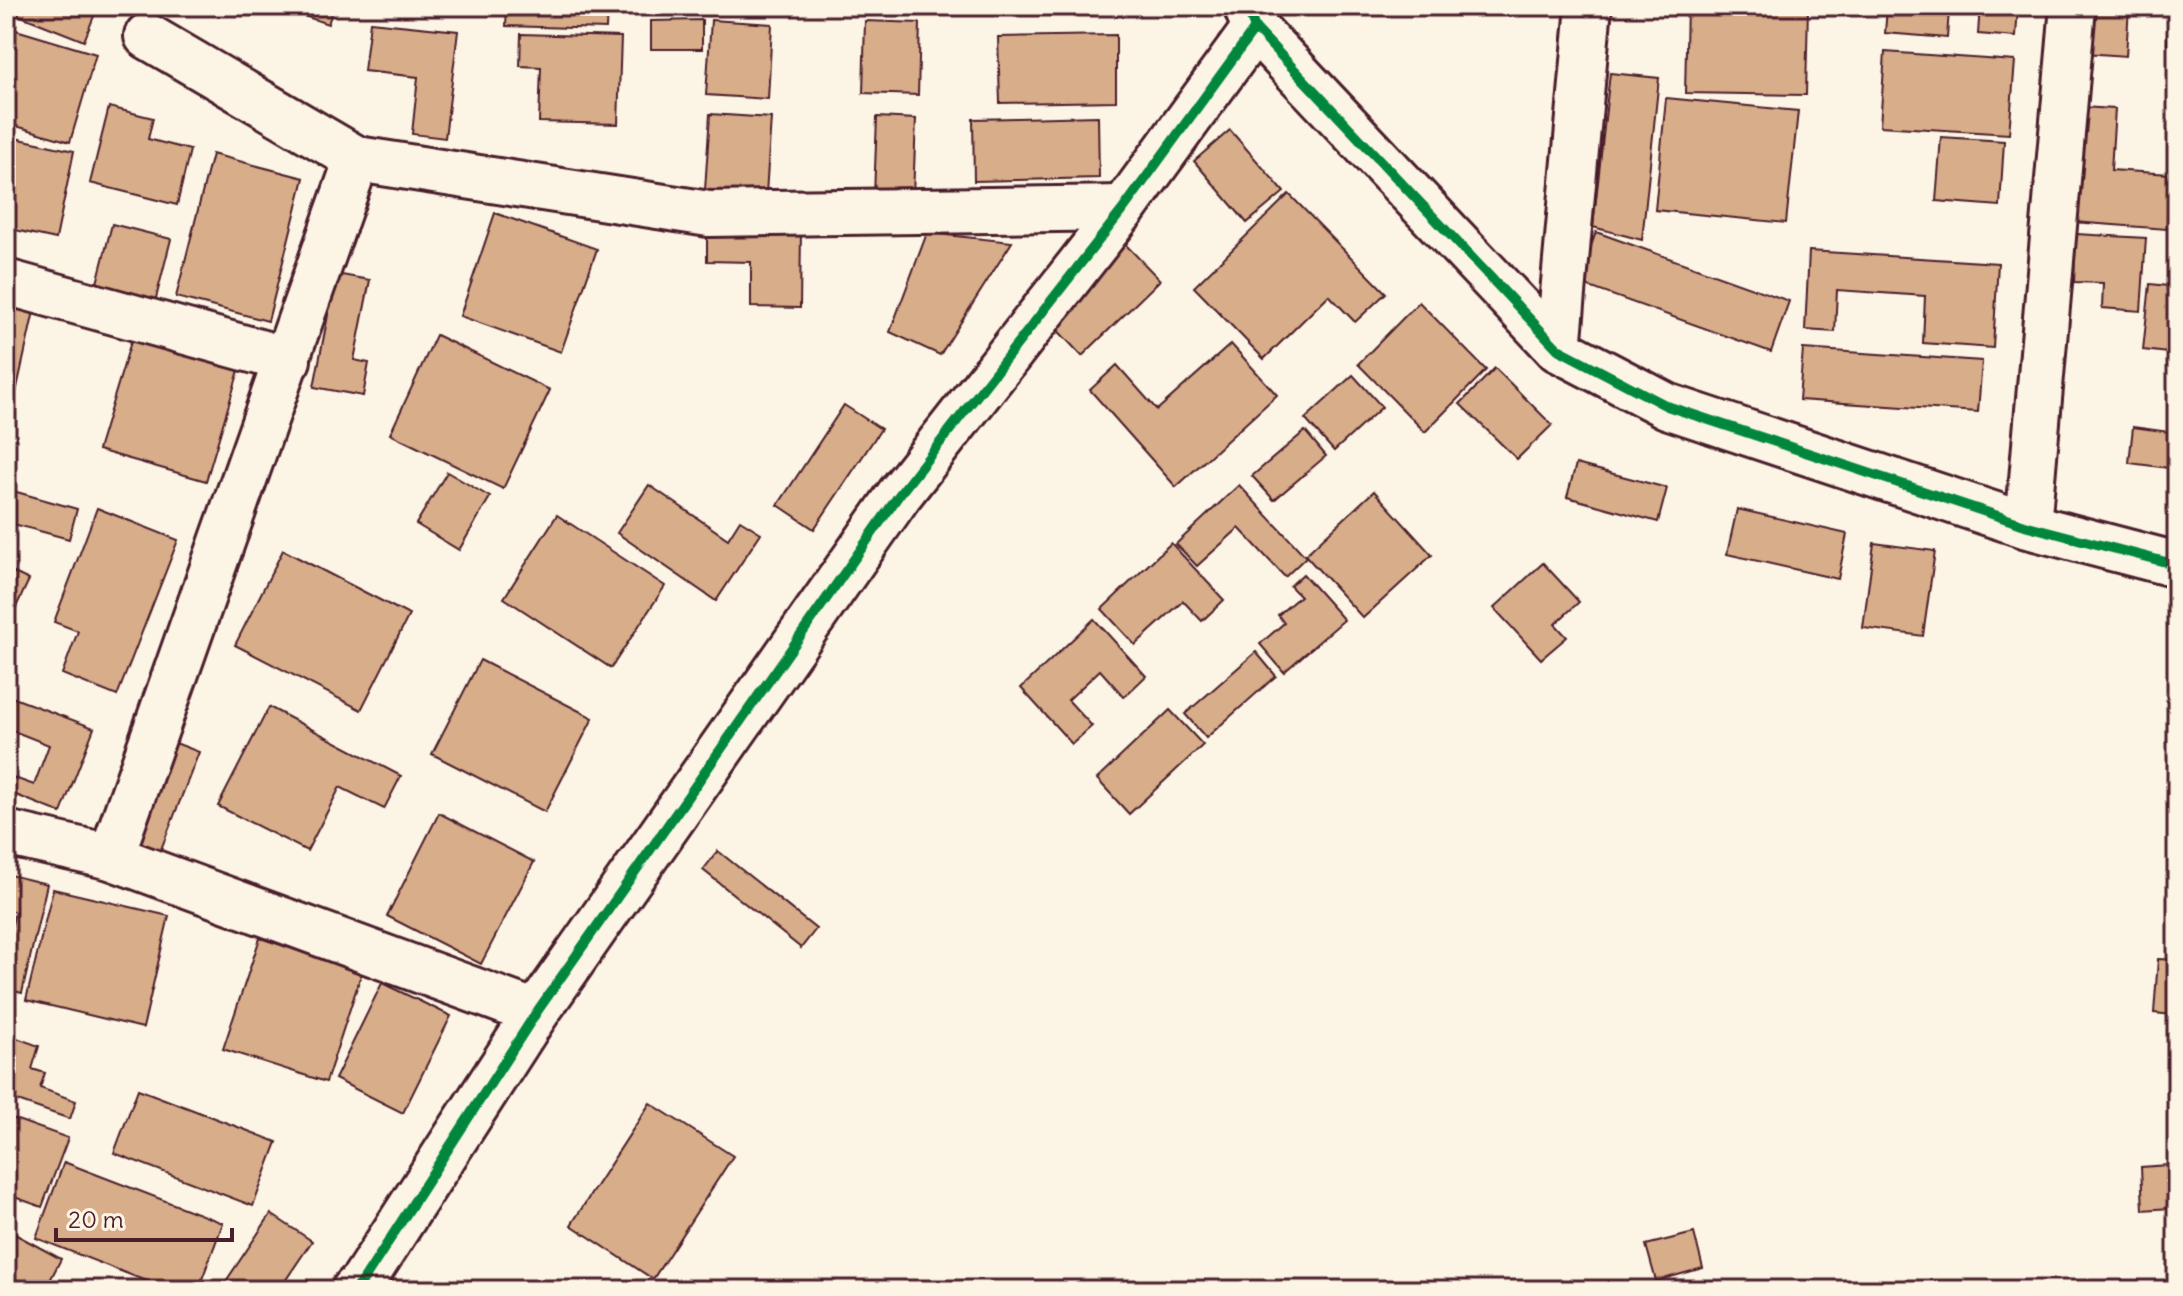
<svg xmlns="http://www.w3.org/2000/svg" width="2183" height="1296" viewBox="0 0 2183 1296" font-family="Delius,sans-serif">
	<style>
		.building { fill: #d8ad8a; stroke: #4a1f2b; stroke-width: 2 }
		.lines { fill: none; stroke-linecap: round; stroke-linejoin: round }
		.minor-casing { stroke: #4a1f2b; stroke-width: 50 }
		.minor { stroke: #fcf5e5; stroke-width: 44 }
		.cycleway-casing { stroke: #fcf5e5; stroke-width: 15 }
		.cycleway { stroke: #00873e; stroke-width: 10 }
	</style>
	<rect width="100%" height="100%" fill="#fcf5e5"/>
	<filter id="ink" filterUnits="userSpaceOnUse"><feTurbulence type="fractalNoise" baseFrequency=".0125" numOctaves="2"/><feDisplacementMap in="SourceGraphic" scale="16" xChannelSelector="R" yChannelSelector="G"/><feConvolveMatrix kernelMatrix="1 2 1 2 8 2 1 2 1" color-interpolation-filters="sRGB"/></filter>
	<g filter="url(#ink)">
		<g class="building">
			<path d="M6,6H98L84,41L6,10Z"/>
			<path d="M274,6H334L328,24Z"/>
			<path d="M507,6H607L606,29L506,26Z"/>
			<path d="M975,6H1067V12Z"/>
			<path d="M1687,6H1808L1806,95L1685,93Z"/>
			<path d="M1980,6H2018L2016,37L1978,34Z"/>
			<path d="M2088,6H2129L2126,56L2085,53Z"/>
			<path d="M2170,6H2177V45L2167,44Z"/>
			<path d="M1887,7L1949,10L1947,38L1885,33Z"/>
			<path d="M702,20V49H651V21Z"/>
			<path d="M711,20L772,24L768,99L706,95Z"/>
			<path d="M865,21L920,23L918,95L863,93Z"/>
			<path d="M370,22L458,31L445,138L412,134L418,77L364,71Z"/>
			<path d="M6,27L96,54L70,142L6,123Z"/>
			<path d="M521,34L621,37L618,124L539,122L541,67L520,66Z"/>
			<path d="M1116,35V101L1000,103L998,37Z"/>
			<path d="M1885,52L2015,61L2009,134L1880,126Z"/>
			<path d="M1610,73L1659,78L1642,240L1593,227Z"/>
			<path d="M1666,98L1798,111L1786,223L1655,210Z"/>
			<path d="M109,107L153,118L148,139L190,150L177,205L90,183Z"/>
			<path d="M2081,107L2115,109L2111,170L2170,174L2167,229L2073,222Z"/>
			<path d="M710,114L771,118L766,194L705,190Z"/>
			<path d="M1098,116L1099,178L974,181L973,119Z"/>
			<path d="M877,117L916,119L913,196L874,195Z"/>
			<path d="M1230,130L1284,192L1247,223L1194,161Z"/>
			<path d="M6,136L74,151L56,239L6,228Z"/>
			<path d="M1941,137L2004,141L2000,206L1936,201Z"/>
			<path d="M212,154L304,178L268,321L176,297Z"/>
			<path d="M1289,194L1386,293L1355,322L1329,295L1264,359L1194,287Z"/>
			<path d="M495,213L597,249L561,352L460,316Z"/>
			<path d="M112,224L171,239L153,310L94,295Z"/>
			<path d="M707,229L801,231L800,308L751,307V262L707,261Z"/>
			<path d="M1596,232L1789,301L1771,352L1578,283Z"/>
			<path d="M927,233L1012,242L940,355L890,332Z"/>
			<path d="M2076,234L2146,238L2141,311L2102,308L2103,283L2074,282Z"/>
			<path d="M1124,243L1160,280L1082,356L1046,318Z"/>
			<path d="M1809,251L1998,263L1993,348L1923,343L1925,296L1837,290L1835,332L1805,330Z"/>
			<path d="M336,274L370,280L354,360L369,363L363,396L314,387Z"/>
			<path d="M2150,284L2177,287V354L2143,350Z"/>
			<path d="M6,295L36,302L11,415L6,414Z"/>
			<path d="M1419,302L1486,370L1425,432L1358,364Z"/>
			<path d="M133,335L240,367L206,481L98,450Z"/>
			<path d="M436,335L550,390L503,489L390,434Z"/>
			<path d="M1231,344L1277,395L1176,487L1090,390L1117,365L1157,410Z"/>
			<path d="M1803,349L1982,361L1978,412L1799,400Z"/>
			<path d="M1495,368L1552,425L1517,459L1460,404Z"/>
			<path d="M1353,375L1382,407L1334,451L1305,419Z"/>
			<path d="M844,405L881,429L814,529L778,505Z"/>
			<path d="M2133,427L2177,433V469L2129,463Z"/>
			<path d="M1305,431L1326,456L1274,500L1252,476Z"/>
			<path d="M1576,464L1667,488L1658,522L1567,497Z"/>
			<path d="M447,472L490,497L459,550L416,524Z"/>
			<path d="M649,485L728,539L740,520L761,533L716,601L617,533Z"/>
			<path d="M1239,485L1306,557L1285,577L1239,528L1197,566L1176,544Z"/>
			<path d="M6,489L77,509L69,539L6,522Z"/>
			<path d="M1374,491L1432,555L1363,618L1305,555Z"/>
			<path d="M97,508L178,540L117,696L62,674L78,631L54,622Z"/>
			<path d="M1737,509L1847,534L1838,579L1727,554Z"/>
			<path d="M557,515L665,586L611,668L504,598Z"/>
			<path d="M1171,543L1224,600L1202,621L1183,601L1135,645L1102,609Z"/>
			<path d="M1874,543L1935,551L1923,636L1863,628Z"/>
			<path d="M283,550L409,615L361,710L235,645Z"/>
			<path d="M1543,563L1579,602L1555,624L1567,637L1541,659L1494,608Z"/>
			<path d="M6,569L29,580L6,628Z"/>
			<path d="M1303,574L1344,620L1284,672L1260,644L1284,623L1278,615L1300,596L1290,586Z"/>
			<path d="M1094,619L1146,676L1124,697L1100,670L1068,700L1092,726L1072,744L1021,688Z"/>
			<path d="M1256,652L1276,676L1206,738L1185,714Z"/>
			<path d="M480,660L593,718L545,812L432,754Z"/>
			<path d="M6,695L94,728L61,813L6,791V775L34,785L49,745L6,728Z"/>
			<path d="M269,707L401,776L384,809L340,787L307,851L218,806Z"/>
			<path d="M1170,710L1203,745L1129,814L1097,779Z"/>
			<path d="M173,742L199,752L158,857L133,847Z"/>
			<path d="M439,813L534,862L481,964L387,916Z"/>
			<path d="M718,851L816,929L801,948L703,870Z"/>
			<path d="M6,874L47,884L22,993L6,989V949L15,912L6,910Z"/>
			<path d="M53,889L169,916L143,1028L26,1000Z"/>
			<path d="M260,938L362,972L326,1082L223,1049Z"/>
			<path d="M2158,959L2177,960L2173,1015L2154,1013Z"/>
			<path d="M382,983L451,1016L403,1113L335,1079Z"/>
			<path d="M6,1034L39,1046L32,1069L45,1073L40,1088L76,1101L70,1119L6,1097Z"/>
			<path d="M138,1089L277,1142L253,1206L114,1153Z"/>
			<path d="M650,1103L733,1156L653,1279L571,1225Z"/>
			<path d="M6,1116L68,1138L42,1207L6,1194Z"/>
			<path d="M64,1162L223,1223L198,1290H169L36,1238Z"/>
			<path d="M2168,1165L2170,1208L2143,1210L2141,1167Z"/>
			<path d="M271,1214L312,1241L279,1290H220Z"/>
			<path d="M11,1232L61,1259L45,1290H6V1242Z"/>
			<path d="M1694,1233L1703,1268L1656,1281L1646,1245Z"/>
		</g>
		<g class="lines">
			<defs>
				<g id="minor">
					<path d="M1246,6L1255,28L1558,349L1667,406L2028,526L2177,565"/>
					<path d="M147,36L357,159L709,214L1124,208"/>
					<path d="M6,282L288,360"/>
					<path d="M1558,349L1589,6"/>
					<path d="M2028,526L2073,6"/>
					<path d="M6,833L111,857L536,1013"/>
					<path d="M111,857L357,159"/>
					<path d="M354,1290L363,1281L536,1013L899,495L1124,208L1255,28"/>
				</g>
			</defs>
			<use href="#minor" class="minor-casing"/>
			<use href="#minor" class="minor"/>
			<defs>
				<g id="cycleway">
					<path d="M1246,6L1255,28L1558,349L1667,406L2028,526L2177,565"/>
					<path d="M354,1290L363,1281L536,1013L899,495L1124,208L1255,28"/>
				</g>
			</defs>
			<use href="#cycleway" class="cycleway-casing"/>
			<use href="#cycleway" class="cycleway"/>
		</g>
	</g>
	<rect width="2183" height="1296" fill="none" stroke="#fcf5e5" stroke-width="32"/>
	<rect x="16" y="16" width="2151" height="1264" fill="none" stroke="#4a1f2b" stroke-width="3" filter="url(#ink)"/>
	<path d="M56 1228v12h176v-12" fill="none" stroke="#4a1f2b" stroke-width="4"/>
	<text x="68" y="1228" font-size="24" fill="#4a1f2b" stroke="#fcf5e5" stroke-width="6" paint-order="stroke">20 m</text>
</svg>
